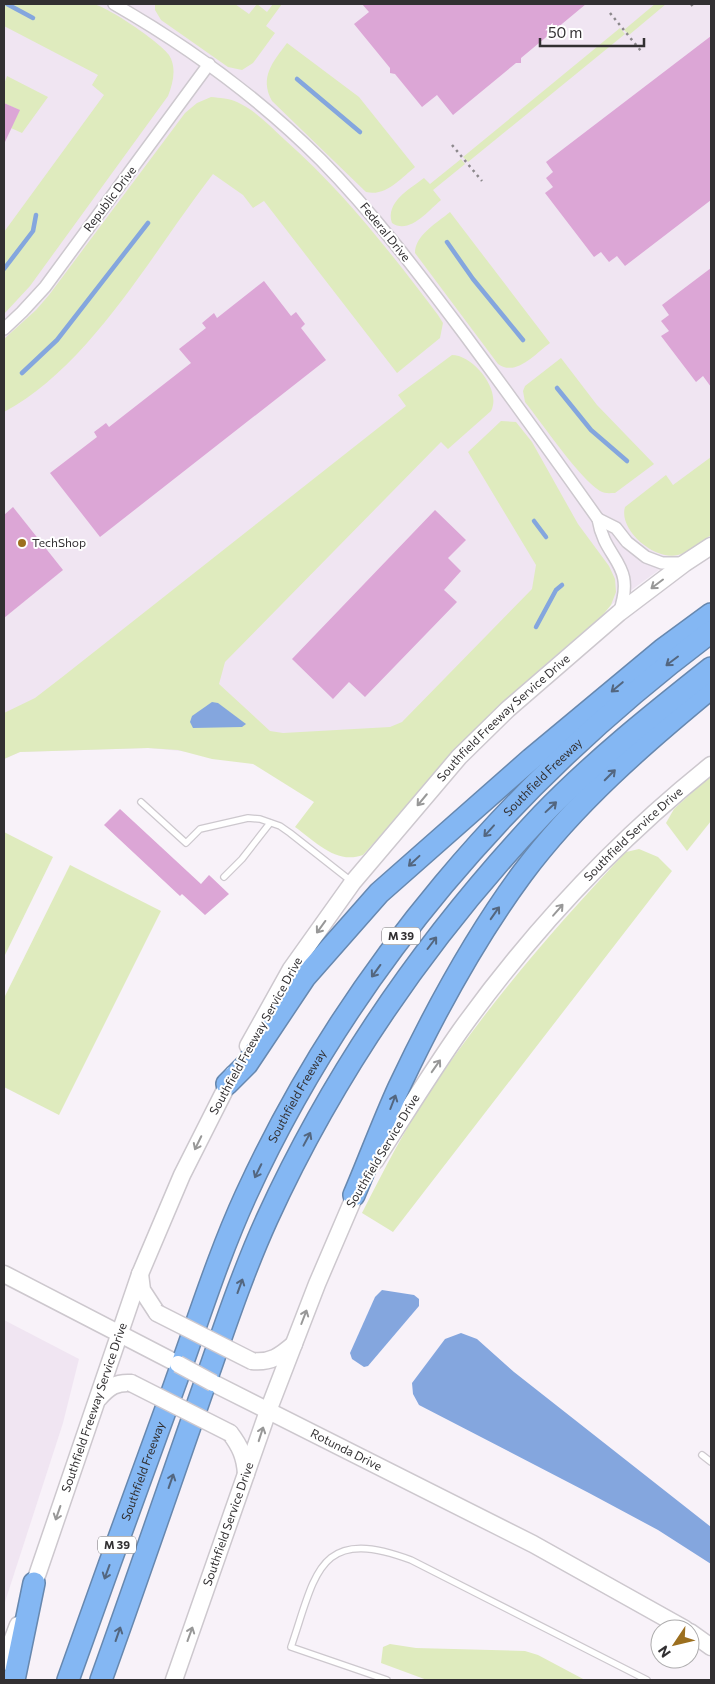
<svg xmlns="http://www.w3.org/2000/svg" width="715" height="1684" viewBox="0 0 715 1684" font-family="Commissioner,sans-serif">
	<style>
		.built { fill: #f0e5f2 }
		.green { fill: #dfebbe }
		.water { fill: #84a6de }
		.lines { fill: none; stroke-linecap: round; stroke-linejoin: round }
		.stream { stroke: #84a6de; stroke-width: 4.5 }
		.building { fill: #dca6d6 }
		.lane-casing { stroke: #cdc8ce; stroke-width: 8 }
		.street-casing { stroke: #cdc8ce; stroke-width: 14 }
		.secondary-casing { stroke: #cdc8ce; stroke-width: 19 }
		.highway-casing { stroke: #6788af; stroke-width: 24 }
		.path { stroke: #8c888c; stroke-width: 2.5; stroke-dasharray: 2.5 4; stroke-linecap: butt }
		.lane { stroke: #fff; stroke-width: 5.5 }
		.street { stroke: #fff; stroke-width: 11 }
		.secondary { stroke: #fff; stroke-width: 16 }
		.highway { stroke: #84b7f3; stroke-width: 21 }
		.secondary-bridge-casing { stroke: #cdc8ce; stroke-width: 19; stroke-linecap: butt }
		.secondary-bridge { stroke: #fff; stroke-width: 16 }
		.oneway { stroke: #989898 }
		.oneway2 { stroke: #53667f }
		.poi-dot { fill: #9c6f1f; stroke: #fff; stroke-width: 2 }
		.labels { text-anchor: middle; stroke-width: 4; stroke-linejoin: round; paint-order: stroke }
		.shield { fill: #fff; stroke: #706e70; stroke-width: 1 }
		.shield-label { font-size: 11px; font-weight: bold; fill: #323032 }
		.street-label { font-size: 12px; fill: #323032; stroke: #fff }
		.poi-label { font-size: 12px; fill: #323032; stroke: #fff; text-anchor: start }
	</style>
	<rect width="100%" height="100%" fill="#f8f2f9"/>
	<g class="built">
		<path d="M4,4H711V537L674,559L589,621L420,773L148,748L20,752L4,759Z"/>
		<path d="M4,1320L79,1359L63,1423L4,1605Z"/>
	</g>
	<g class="green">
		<path d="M4,4C31,4 67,0 93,4C107,6 161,43 169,55C177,68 173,83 168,96L30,286L4,314V232L104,95L92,85L98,75L4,26Z"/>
		<path d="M155,4H235L249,14L257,4L267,12L273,4H282L266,26L275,33L253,63L242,70L228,67L161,20L155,10Z"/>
		<path d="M655,4H666L629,35L624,30Z"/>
		<path d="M620,28L625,34L468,162L463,157Z"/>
		<path d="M287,43L359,97L415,167C401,178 386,197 366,192L272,101C259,77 273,62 287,43Z"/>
		<path d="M7,76L48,97L22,133L11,128L19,110L4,103V84Z"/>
		<path d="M211,97C220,98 229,98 237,102C255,110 271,127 285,140C344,192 391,253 438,315L443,323L440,338L397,373L264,201L253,208L243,195L213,174C153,251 91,366 4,412V339L36,310L49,295L185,113L197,103Z"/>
		<path d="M461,159L465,164L433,190L441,200C428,211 409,235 392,223C385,202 410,189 424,178L430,184Z"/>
		<path d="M450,212L550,343C535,354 516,377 498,364L415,253C415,235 437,223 450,212Z"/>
		<path d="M452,355C473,355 502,390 491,411L448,449L441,442L225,662L219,684L270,731L283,733L390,727L402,722L532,589L536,565L468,452L501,421L516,422L532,442L578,524L609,566L615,579L616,592L611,605L602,616L540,669L480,726L363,855C336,865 315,841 295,827L314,802L253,764L212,759L178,750L148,748L20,752L4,759V713L35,698L61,678L406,406L398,395Z"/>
		<path d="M561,358L597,405L654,464L615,493C610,493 605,494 600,491C579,478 542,423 525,402L523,391L525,386Z"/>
		<path d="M711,457V535C701,542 690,552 678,555C655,561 618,530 625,507L666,475L673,485Z"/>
		<path d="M711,775V821L687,851L666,823L674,809Z"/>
		<path d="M4,832L53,857L4,957Z"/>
		<path d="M639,849L658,857L672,871L393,1232L362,1213C384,1170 406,1126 433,1087C490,1002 556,926 626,852Z"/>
		<path d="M70,865L161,911L59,1115L4,1087V998Z"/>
		<path d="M390,1644L416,1648L525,1651L538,1655L585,1680H427L381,1663L383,1647Z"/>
	</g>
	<g class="water">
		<path d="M212,702L218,703L246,724L242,727L193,728L190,722L192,716Z"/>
		<path d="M382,1290L414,1295L419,1299V1306L368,1366L364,1367L352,1359L350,1353L375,1297Z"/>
		<path d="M461,1333L477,1339L514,1372L711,1527V1564L658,1530L589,1493L419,1405L413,1394L412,1383L445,1339Z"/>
	</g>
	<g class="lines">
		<g class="stream">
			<path d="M7,4L33,18"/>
			<path d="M297,79L360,132"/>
			<path d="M447,242L473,279L523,340"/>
			<path d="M4,269L33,231L36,215"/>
			<path d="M22,373L57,340L148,223"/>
			<path d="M557,388L591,430L627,461"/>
			<path d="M534,521L546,537"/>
			<path d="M536,627L556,590L562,585"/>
		</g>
	</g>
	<g class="building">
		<path d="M362,4H586L521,58V63H516L453,115L437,95L422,107L395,74L390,73V68L354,24L369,12Z"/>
		<path d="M711,36V200L625,266L617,256L609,262L601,252L594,257L545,193L553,187L546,178L553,172L546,162Z"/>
		<path d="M4,103L20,110L4,144Z"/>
		<path d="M711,268V387L703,376L696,382L661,336L669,331L661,321L669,315L662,305Z"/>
		<path d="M264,281L291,316L296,312L305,324L301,328L326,360L100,537L50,473L97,437L94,432L106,423L109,427L191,363L179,349L206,328L202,323L214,313L217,318Z"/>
		<path d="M13,507L63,570L4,618V515Z"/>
		<path d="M435,510L466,540L448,558L461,571L444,590L457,602L365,697L349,682L333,699L292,659Z"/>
		<path d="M120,809L201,884L209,875L229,894L205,915L182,894L180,896L104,825Z"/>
	</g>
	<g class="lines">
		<defs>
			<g id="lane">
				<path d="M141,802L186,843L200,829L248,818L260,819L280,826L290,833L351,881"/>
				<path d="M224,877L242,859L270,823"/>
				<path d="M702,1455L711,1462"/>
				<path d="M387,1680L291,1647C316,1574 318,1525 411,1560L647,1680"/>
			</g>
			<g id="street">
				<path d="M114,4C189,47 259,98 321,160C374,214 420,275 465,335C510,396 554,457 598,519C605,562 637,562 619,613"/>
				<path d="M4,329L22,312L45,287L209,64"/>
				<path d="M598,519L616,528L627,542L646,557L662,563H685"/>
			</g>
			<g id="secondary">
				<path id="s1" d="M248,1046L291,969L353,882L459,757L508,709L619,613L685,563L711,546"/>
				<path id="s2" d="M375,1161C403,1118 430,1074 460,1031C531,932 616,841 711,765"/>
				<path d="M4,1274L178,1364"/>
				<path d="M140,1274L142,1290L157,1313"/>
				<path d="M252,1361C271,1363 280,1356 294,1344"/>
				<path id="s3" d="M213,1383L533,1544L685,1629"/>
				<path d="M99,1398C109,1387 116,1382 131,1383"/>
				<path d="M230,1433C240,1446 245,1457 246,1474"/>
				<path id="s4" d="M31,1593L140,1274L182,1175L233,1074"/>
				<path d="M690,1632L711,1647"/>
				<path d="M4,1662L18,1625"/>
				<path id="s5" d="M174,1680L268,1411L317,1284L359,1186"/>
			</g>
			<g id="highway">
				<path d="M227,1084L247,1064L305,977L379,893L531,759L662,650L711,614"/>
				<path d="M354,1195C369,1160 383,1122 399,1087C434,1013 474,939 522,874C575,803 643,744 711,688"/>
				<path d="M14,1680L34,1583"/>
				<path id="s6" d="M68,1680C103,1581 139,1483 175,1384C198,1321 218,1256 246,1195C349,970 514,780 711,632"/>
				<path d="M101,1680C136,1583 169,1486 203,1389C223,1332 242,1274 267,1219C335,1070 430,934 542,815C594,761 653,714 711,668"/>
			</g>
		</defs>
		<use href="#lane" class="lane-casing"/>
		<use href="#street" class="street-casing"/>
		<use href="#secondary" class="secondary-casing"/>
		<use href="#highway" class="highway-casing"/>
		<g class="path">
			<path d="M691,4L694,8"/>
			<path d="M610,13L641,51"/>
			<path d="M452,145L482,181"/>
		</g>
		<use href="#lane" class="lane"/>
		<use href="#street" class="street"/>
		<use href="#secondary" class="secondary"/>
		<use href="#highway" class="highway"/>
		<defs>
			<g id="secondary-bridge">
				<path d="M157,1313L252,1361"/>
				<path d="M178,1364L213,1383"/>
				<path d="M131,1383L230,1433"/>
			</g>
		</defs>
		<use href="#secondary-bridge" class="secondary-bridge-casing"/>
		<use href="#secondary-bridge" class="secondary-bridge"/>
	</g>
	<defs><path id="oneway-shaft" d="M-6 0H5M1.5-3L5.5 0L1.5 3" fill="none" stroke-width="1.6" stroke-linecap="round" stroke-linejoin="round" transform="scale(1.25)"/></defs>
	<g class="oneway">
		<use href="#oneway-shaft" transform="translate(657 584) rotate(143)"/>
		<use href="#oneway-shaft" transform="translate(422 800) rotate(130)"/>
		<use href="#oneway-shaft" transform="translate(558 910) rotate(-49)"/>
		<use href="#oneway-shaft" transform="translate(321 927) rotate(126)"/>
		<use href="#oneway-shaft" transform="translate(436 1066) rotate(-55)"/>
		<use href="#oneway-shaft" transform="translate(198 1143) rotate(116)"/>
		<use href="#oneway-shaft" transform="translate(304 1317) rotate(-69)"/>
		<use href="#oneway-shaft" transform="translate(261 1434) rotate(-72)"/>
		<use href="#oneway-shaft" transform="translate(58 1513) rotate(109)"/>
		<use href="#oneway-shaft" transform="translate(190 1634) rotate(-70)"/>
	</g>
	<g class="oneway2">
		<use href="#oneway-shaft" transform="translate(672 661) rotate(143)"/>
		<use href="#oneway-shaft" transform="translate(617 687) rotate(140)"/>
		<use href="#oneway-shaft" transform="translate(610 775) rotate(-45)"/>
		<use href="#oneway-shaft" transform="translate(551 807) rotate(-43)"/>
		<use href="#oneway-shaft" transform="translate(489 831) rotate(132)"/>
		<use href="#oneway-shaft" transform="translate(414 861) rotate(137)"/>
		<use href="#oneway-shaft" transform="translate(495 913) rotate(-55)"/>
		<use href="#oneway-shaft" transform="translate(432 943) rotate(-53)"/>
		<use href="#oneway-shaft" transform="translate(376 971) rotate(126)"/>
		<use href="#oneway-shaft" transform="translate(393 1102) rotate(-69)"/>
		<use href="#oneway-shaft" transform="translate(307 1139) rotate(-62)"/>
		<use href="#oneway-shaft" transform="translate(258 1171) rotate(116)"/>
		<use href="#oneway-shaft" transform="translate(240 1286) rotate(-70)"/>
		<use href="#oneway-shaft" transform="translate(171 1481) rotate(-71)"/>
		<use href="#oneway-shaft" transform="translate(107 1572) rotate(110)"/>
		<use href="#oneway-shaft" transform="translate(118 1634) rotate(-71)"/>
	</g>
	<circle class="poi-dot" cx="22" cy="543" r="5"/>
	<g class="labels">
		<g class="shield">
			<rect x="382" y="927.5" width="38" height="17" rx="4"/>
			<rect x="98" y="1536.5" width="38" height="17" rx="4"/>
		</g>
		<g class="shield-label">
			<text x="401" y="940">M 39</text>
			<text x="117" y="1549">M 39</text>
		</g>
		<g class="street-label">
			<text transform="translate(110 199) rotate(-53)" y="4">Republic Drive</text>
			<text transform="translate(385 232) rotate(51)" y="4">Federal Drive</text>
			<text dy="4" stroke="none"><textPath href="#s1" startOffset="418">Southfield Freeway Service Drive</textPath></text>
			<text dy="4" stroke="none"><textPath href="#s6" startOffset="1032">Southfield Freeway</textPath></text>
			<text dy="4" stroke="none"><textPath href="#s2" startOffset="418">Southfield Service Drive</textPath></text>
			<text transform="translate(256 1036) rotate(-61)" y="4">Southfield Freeway Service Drive</text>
			<text dy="4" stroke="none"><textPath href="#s6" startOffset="628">Southfield Freeway</textPath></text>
			<text transform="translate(383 1151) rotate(-59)" y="4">Southfield Service Drive</text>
			<text dy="4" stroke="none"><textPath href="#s4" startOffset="196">Southfield Freeway Service Drive</textPath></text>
			<text dy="4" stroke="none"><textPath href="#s3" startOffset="149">Rotunda Drive</textPath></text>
			<text dy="4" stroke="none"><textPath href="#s6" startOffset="222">Southfield Freeway</textPath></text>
			<text dy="4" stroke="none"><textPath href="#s5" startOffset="165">Southfield Service Drive</textPath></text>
		</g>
		<g class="poi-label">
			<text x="32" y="547">TechShop</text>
		</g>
	</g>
	<rect width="715" height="1684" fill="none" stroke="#323032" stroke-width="10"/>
	<g transform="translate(675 1644) rotate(235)"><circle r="24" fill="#ffffff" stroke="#adacad"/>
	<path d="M0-4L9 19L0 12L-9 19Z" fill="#9c6f1f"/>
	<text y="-8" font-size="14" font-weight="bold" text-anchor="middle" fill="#323032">N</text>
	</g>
	<path d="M540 38v8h104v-8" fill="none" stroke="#323032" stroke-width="2.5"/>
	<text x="548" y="38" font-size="15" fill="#323032" stroke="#ffffff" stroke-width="4" paint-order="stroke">50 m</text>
</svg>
